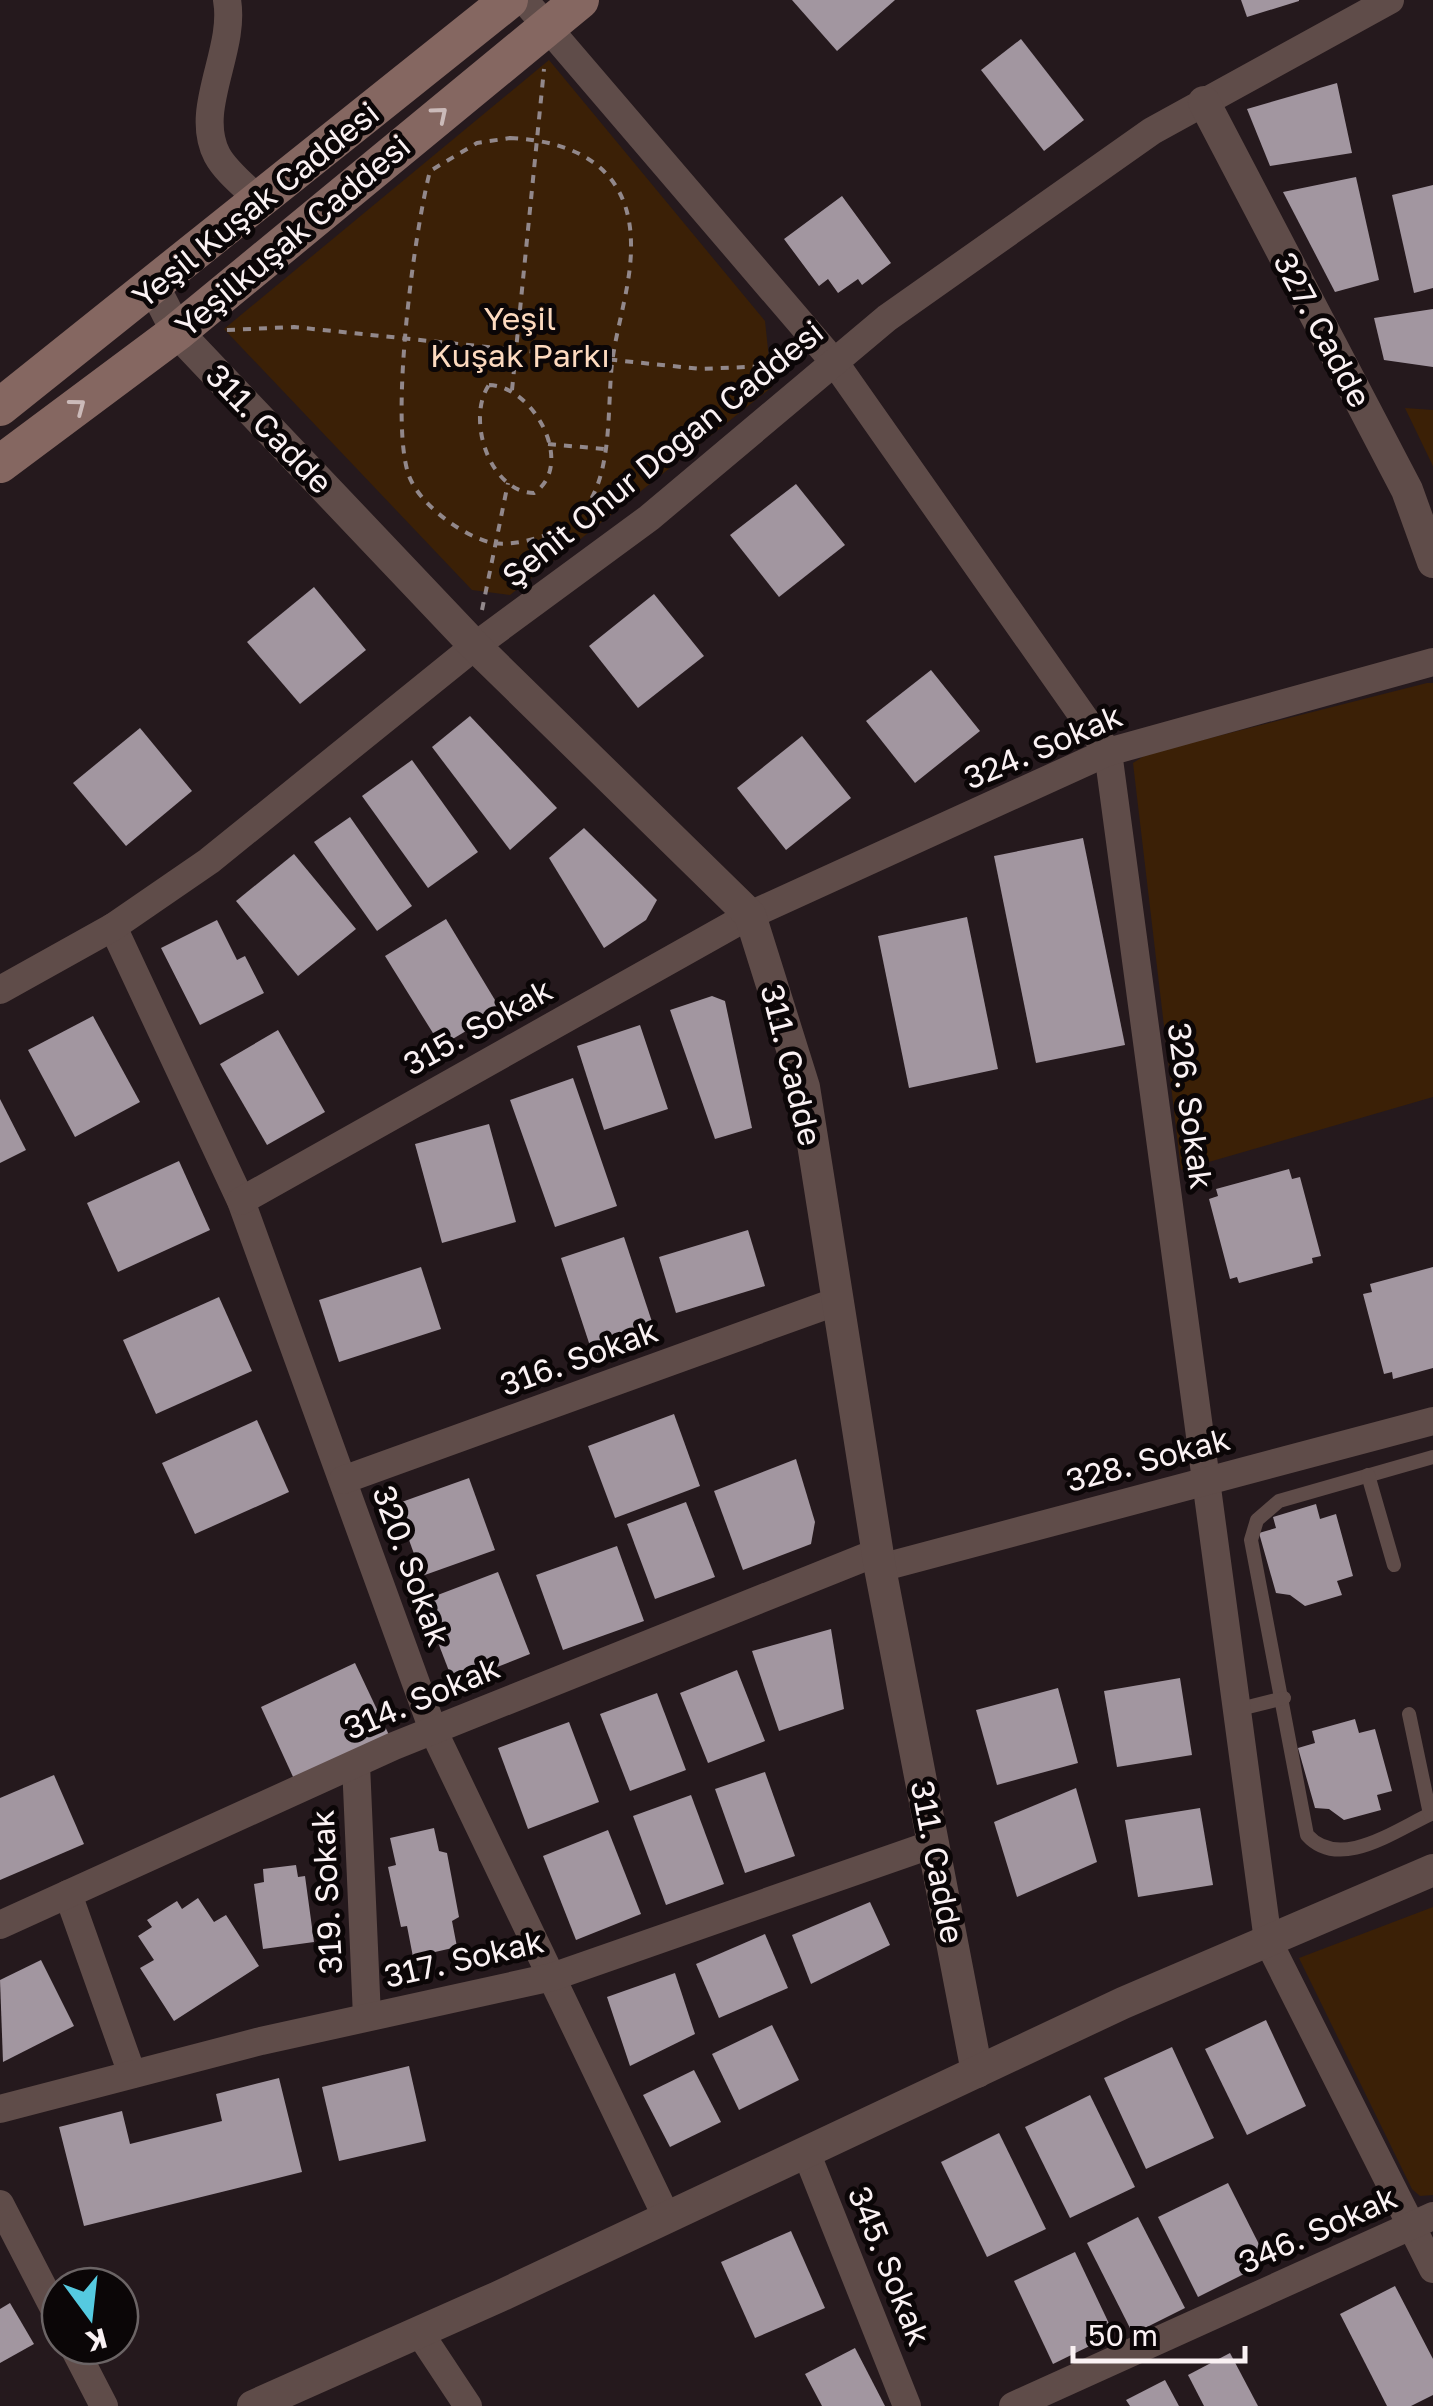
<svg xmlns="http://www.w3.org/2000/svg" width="1433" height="2406" viewBox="0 0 1433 2406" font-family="'Golos Text',sans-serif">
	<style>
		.green { fill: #3b2006 }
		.building { fill: #a296a0 }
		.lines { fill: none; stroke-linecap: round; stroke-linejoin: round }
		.path { stroke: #92888b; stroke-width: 4; stroke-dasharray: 8 8; stroke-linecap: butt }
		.service { stroke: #5f4c49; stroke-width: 14 }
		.minor { stroke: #5f4c49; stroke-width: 28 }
		.tertiary { stroke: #5f4c49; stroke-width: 32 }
		.secondary { stroke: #856761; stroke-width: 38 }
		.oneway { stroke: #cbbab9 }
		.labels { text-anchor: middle; stroke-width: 10; stroke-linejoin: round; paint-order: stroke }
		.street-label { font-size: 32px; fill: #faf1f3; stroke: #0b0607 }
		.park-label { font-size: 32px; fill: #fddabf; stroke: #0b0607 }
	</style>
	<rect width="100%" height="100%" fill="#25191d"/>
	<g class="green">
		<path d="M549,60L765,321L772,387L510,595L472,590L224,329Z"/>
		<path d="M1405,408L1433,410V467L1432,464Z"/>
		<path d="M1427,683H1433V1097L1181,1170L1133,763L1147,754Z"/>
		<path d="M1433,1907V2195L1420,2196L1412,2189L1299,1958Z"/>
	</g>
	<g class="building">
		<path d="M792,0H895L837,51Z"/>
		<path d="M1241,0H1299V1L1247,17Z"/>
		<path d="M1021,39L1084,120L1044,151L981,70Z"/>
		<path d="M1337,83L1352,153L1270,166L1247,109Z"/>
		<path d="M1356,177L1379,280L1335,292L1283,192Z"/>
		<path d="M1433,185V288L1414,293L1392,195Z"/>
		<path d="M842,196L891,263L862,285L858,279L838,293L828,279L819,286L784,239Z"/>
		<path d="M1433,309V367L1384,360L1374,318Z"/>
		<path d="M796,484L845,545L779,597L730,535Z"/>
		<path d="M314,587L366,650L300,704L247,642Z"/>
		<path d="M654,594L704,656L638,708L589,646Z"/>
		<path d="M931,670L980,731L915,783L866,721Z"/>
		<path d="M470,716L557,808L510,850L432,747Z"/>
		<path d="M140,728L192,791L126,846L73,783Z"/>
		<path d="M802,736L851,798L786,850L737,788Z"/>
		<path d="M412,760L478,852L428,888L362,796Z"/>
		<path d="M350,817L412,906L377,931L314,842Z"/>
		<path d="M584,828L657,900L646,920L604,948L549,858Z"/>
		<path d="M1083,838L1125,1045L1036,1063L994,856Z"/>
		<path d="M294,854L356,929L298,976L236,901Z"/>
		<path d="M967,917L998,1069L909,1088L878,936Z"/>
		<path d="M446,919L501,1010L441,1046L385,956Z"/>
		<path d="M217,920L237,960L245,956L264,993L200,1025L161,948Z"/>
		<path d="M712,996L725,1001L752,1128L715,1139L670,1010Z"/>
		<path d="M93,1016L140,1102L75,1137L28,1050Z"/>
		<path d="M640,1025L668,1109L604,1130L577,1046Z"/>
		<path d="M278,1030L325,1112L267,1145L220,1064Z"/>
		<path d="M573,1078L617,1206L555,1227L510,1100Z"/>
		<path d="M0,1099L26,1150L0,1163Z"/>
		<path d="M489,1124L516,1222L442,1243L415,1144Z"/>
		<path d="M179,1161L210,1230L118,1272L87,1203Z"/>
		<path d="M1289,1169L1292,1179L1300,1177L1321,1256L1312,1258L1313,1263L1239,1283L1237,1277L1230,1279L1209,1199L1218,1196L1216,1189Z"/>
		<path d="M748,1230L765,1286L676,1313L659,1257Z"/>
		<path d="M624,1237L657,1337L594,1358L561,1258Z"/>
		<path d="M421,1267L441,1329L339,1362L319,1300Z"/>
		<path d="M1433,1267V1368L1393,1379L1392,1372L1384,1374L1363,1294L1372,1292L1370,1284Z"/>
		<path d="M219,1297L252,1371L156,1414L123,1340Z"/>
		<path d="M674,1414L700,1486L615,1518L588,1446Z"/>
		<path d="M257,1420L289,1492L195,1534L162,1463Z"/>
		<path d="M796,1459L815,1522L811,1544L743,1570L714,1491Z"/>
		<path d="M469,1478L495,1550L422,1576L396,1504Z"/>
		<path d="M686,1502L715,1577L655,1599L627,1524Z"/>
		<path d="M1316,1504L1320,1519L1336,1514L1353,1576L1337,1581L1342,1595L1305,1606L1290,1595L1276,1593L1259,1533L1276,1528L1273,1517Z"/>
		<path d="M617,1546L644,1621L563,1650L536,1575Z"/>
		<path d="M498,1572L530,1654L454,1684L422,1601Z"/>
		<path d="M831,1629L844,1709L779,1731L752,1651Z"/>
		<path d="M355,1663L389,1735L294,1779L261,1707Z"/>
		<path d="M737,1670L765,1741L708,1763L680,1693Z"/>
		<path d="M1180,1678L1192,1755L1117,1767L1104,1691Z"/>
		<path d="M1058,1688L1078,1763L997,1785L976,1710Z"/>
		<path d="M657,1693L686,1770L630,1791L600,1714Z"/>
		<path d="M1355,1719L1359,1733L1375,1729L1392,1791L1377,1795L1381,1810L1344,1820L1329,1809L1315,1808L1298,1748L1315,1743L1312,1731Z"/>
		<path d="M569,1722L599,1802L528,1829L498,1748Z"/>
		<path d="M765,1772L795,1856L745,1873L715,1789Z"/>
		<path d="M54,1775L84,1844L0,1880V1798Z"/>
		<path d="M1076,1788L1097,1862L1017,1897L994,1822Z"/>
		<path d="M691,1795L724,1884L666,1905L633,1816Z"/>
		<path d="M1200,1808L1213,1885L1138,1897L1125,1820Z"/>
		<path d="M434,1828L439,1851L447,1853L459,1917L452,1921L457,1947L413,1957L407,1926L401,1927L388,1867L396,1865L390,1838Z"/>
		<path d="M608,1830L641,1914L576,1940L543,1856Z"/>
		<path d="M296,1865L298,1877L305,1876L314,1942L263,1949L254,1884L264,1882L263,1869Z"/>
		<path d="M198,1898L214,1922L226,1915L259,1966L174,2021L140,1968L154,1960L138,1936L152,1927L147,1920L177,1901L182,1909Z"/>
		<path d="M870,1902L890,1945L811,1984L792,1935Z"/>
		<path d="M765,1934L788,1988L719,2018L696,1964Z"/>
		<path d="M41,1960L74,2026L3,2062L0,1980Z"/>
		<path d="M675,1973L695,2034L630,2066L607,1997Z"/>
		<path d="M1266,2020L1306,2106L1247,2135L1205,2049Z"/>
		<path d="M772,2025L799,2080L739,2110L712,2054Z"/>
		<path d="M1172,2047L1214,2138L1146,2169L1104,2078Z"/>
		<path d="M409,2066L426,2141L339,2161L322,2087Z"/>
		<path d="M694,2070L721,2122L670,2147L643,2095Z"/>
		<path d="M279,2078L302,2172L84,2226L59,2127L122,2111L130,2144L222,2121L216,2094Z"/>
		<path d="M1090,2095L1135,2187L1070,2218L1025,2127Z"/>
		<path d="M999,2133L1046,2229L987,2257L941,2162Z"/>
		<path d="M1228,2183L1268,2262L1198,2297L1158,2217Z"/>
		<path d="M1138,2217L1185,2308L1133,2334L1087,2243Z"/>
		<path d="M791,2231L825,2308L755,2338L721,2262Z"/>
		<path d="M1075,2252L1114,2334L1053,2364L1014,2281Z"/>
		<path d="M1395,2286L1433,2359V2395L1411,2406H1387L1340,2314Z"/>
		<path d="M10,2303L34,2344L0,2363V2309Z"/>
		<path d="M855,2348L885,2406H822L805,2374Z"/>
		<path d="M1230,2353L1258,2406H1204L1188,2375Z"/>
		<path d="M1165,2380L1179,2406H1130L1126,2400Z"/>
	</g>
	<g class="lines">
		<g class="path">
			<path d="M510,138C576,141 630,168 631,243C632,283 617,324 612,363C607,409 613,473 584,510C567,532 520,547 493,543C463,537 417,503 408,473C390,415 414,233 430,171L477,143Z"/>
			<path d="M227,330L294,327L701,369L790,365"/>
			<path d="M489,385C534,386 576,465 534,493C489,492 466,418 489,385Z"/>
			<path d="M512,390L544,69"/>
			<path d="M548,444L604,449"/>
			<path d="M482,610L508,483"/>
		</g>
		<g class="service">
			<path d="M1433,1457L1279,1501L1257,1520L1251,1540L1307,1835C1340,1872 1397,1829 1433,1813"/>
			<path d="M1368,1475L1394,1565"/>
			<path d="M1236,1710L1284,1698"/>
			<path d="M1409,1714L1430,1814"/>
		</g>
		<g class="minor">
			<path d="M227,0C236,51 193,109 217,155C226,172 247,188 261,202"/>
			<path d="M524,0L835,363L1108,752L1268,1941L1433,2269"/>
			<path d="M113,927L241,1201L433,1730L667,2218"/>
			<path d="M0,990L113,927L209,861L475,646L649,518L887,318L1152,131L1390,0"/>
			<path d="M241,1201L750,915L1108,752L1433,662"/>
			<path d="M343,1480L838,1301"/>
			<path d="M880,1568L1433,1421"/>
			<path d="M356,1764L367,2017"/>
			<path d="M68,1894L132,2074"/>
			<path d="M0,1925L394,1746L878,1552"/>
			<path d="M0,2109L261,2041L552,1977L933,1844"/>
			<path d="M806,2152L907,2406"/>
			<path d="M0,2204L60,2320"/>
			<path d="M419,2332L468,2406"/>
			<path d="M73,2346L104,2406"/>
			<path d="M1013,2406L1433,2216"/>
		</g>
		<g class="tertiary">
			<path d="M1204,102L1407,490L1433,562"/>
			<path d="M154,287L177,332L475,646L750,915L804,1087L880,1568L977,2072"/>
			<path d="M253,2406L498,2297L1123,2003L1433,1870"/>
		</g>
		<g class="secondary">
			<path d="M0,407L509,0"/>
			<path d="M0,464L177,332L580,0"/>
		</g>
	</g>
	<defs><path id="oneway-chevron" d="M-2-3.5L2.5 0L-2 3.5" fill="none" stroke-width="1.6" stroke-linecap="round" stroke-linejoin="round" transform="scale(2.5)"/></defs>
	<g class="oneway">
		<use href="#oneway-chevron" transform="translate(440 114) rotate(-40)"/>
		<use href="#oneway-chevron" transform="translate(78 406) rotate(-37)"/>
	</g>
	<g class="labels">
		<g class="street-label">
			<text transform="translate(256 205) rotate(-39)" y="11">Yeşil Kuşak Caddesi</text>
			<text transform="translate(293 236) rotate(-40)" y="11">Yeşilkuşak Caddesi</text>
			<text transform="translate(1322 330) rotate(62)" y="11">327. Cadde</text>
			<text transform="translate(269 429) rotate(46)" y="11">311. Cadde</text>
			<text transform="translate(663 454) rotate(-39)" y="11">Şehit Onur Doğan Caddesi</text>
			<text transform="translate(1043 747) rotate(-23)" y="11">324. Sokak</text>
			<text transform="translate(478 1027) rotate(-29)" y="11">315. Sokak</text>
			<text transform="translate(791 1065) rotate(76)" y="11">311. Cadde</text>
			<text transform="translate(1190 1106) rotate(82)" y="11">326. Sokak</text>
			<text transform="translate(579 1358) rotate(-20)" y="11">316. Sokak</text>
			<text transform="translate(1148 1460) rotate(-15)" y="11">328. Sokak</text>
			<text transform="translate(411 1566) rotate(70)" y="11">320. Sokak</text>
			<text transform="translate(422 1698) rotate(-23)" y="11">314. Sokak</text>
			<text transform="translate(937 1862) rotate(79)" y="11">311. Cadde</text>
			<text transform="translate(327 1892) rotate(-93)" y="11">319. Sokak</text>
			<text transform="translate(464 1959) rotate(-13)" y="11">317. Sokak</text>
			<text transform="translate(1318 2230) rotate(-24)" y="11">346. Sokak</text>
			<text transform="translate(889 2266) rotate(68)" y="11">345. Sokak</text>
		</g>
		<g class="park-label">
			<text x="520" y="330">Yeşil<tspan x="520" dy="37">Kuşak Parkı</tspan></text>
		</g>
	</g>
	<g transform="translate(90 2316) rotate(165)"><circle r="48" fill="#0b0607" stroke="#6b6465" stroke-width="2.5"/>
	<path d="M0-8L18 38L0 25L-18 38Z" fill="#55cae0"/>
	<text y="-15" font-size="28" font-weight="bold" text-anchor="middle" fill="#faf1f3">K</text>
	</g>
	<path d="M1073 2346v15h172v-15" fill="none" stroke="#faf1f3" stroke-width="5"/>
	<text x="1088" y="2346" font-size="30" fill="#faf1f3" stroke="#0b0607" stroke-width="8" paint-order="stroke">50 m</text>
</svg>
